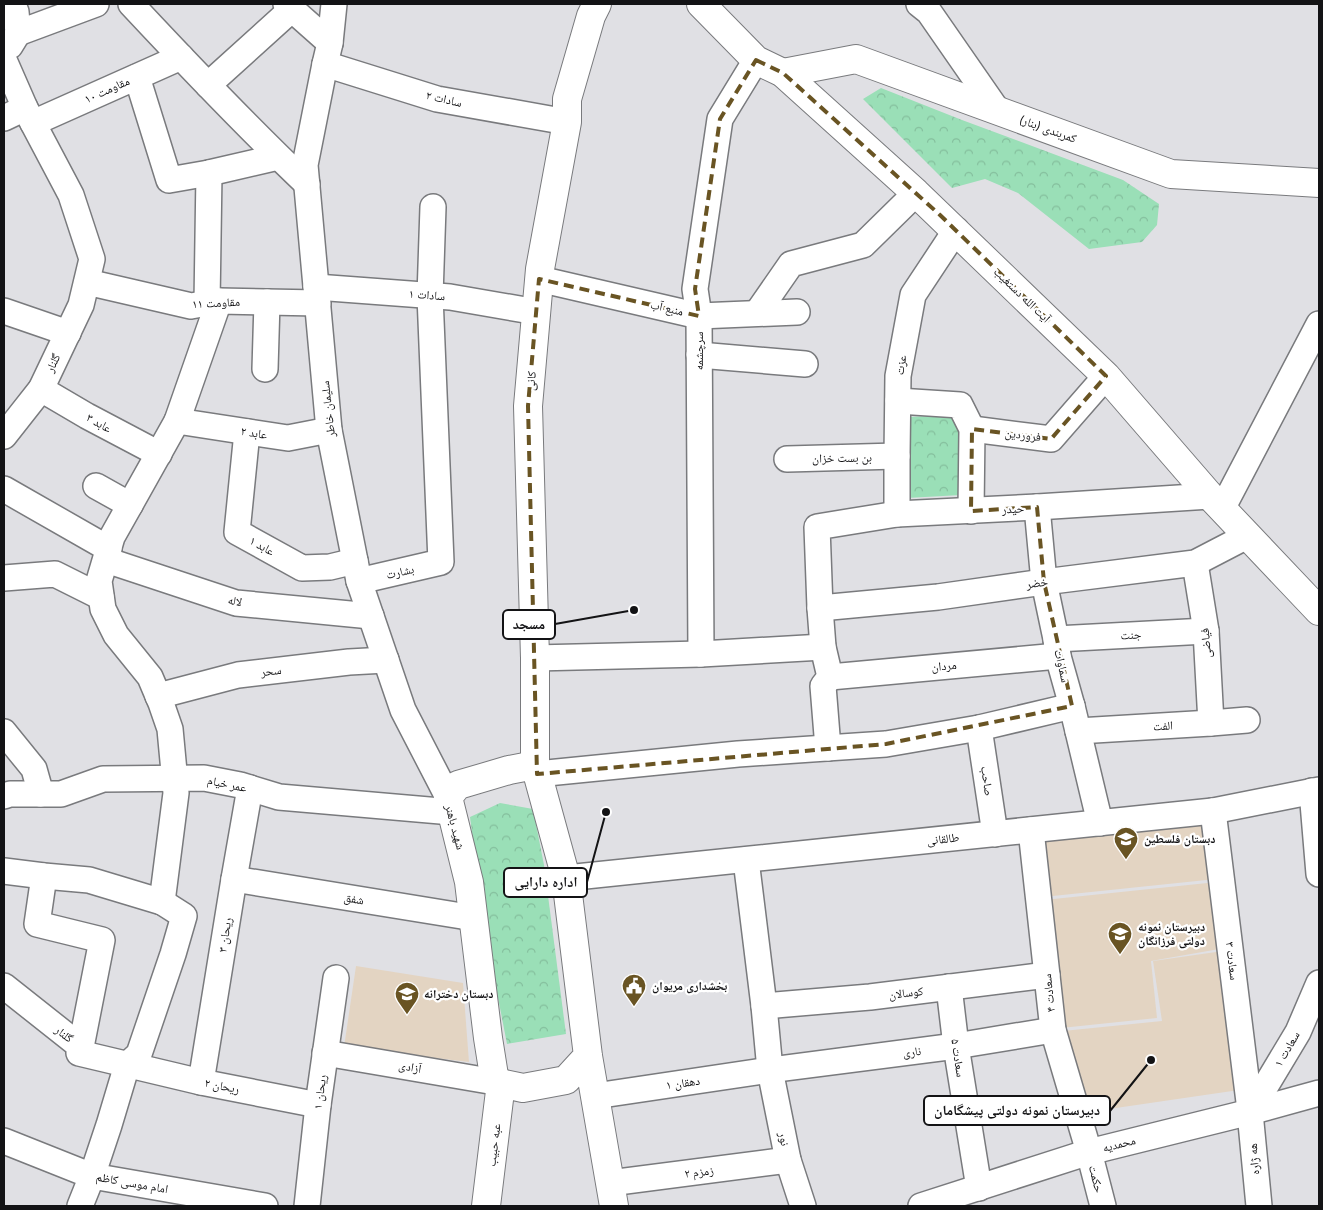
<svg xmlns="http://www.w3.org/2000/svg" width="1323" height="1210" viewBox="0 0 1323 1210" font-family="'Nunito Sans','Noto Naskh Arabic',sans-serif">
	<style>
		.education { fill: #e3d4c2 }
		.park { fill: url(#park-crowns) }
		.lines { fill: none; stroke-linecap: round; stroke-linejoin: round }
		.street-casing { stroke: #797a7d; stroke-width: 28 }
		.secondary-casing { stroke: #797a7d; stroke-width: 30 }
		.street { stroke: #fff; stroke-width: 25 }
		.secondary { stroke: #fff; stroke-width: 28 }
		.marked { fill: none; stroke: #695423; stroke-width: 4; stroke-dasharray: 10 6; stroke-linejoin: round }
		.labels { text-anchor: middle; stroke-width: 4.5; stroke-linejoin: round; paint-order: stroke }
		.street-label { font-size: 12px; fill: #131315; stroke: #fff }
		.poi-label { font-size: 12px; font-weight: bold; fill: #131315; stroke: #fff; text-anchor: start }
		.leader { fill: none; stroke: #131315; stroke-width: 2 }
		.callout-dot { fill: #131315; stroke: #fff; stroke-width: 2 }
		.callout { fill: #fff; stroke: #131315; stroke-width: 2 }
		.callout-label { font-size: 14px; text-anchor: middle; font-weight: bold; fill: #131315 }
	</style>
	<defs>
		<pattern id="park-crowns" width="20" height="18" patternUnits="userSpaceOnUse" patternTransform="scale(1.25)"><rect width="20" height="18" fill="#9adfb7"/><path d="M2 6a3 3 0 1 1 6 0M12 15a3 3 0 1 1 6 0" fill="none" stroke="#84be9c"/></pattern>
	</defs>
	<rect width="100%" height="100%" fill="#e0e0e4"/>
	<g class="education">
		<path d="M1208,820L1216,879L1043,897L1036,841Z"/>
		<path d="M1217,882L1225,948L1151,961L1157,1018L1061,1028L1044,900Z"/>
		<path d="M1223,951L1239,1090L1075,1114L1063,1031L1162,1021L1153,961Z"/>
		<path d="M356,966L463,983L469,1062L344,1047Z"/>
	</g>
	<g class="park">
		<path d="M881,88L962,120L1123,180L1159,204L1157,225L1142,242L1089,249L1018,193L985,179L952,188L863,99Z"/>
		<path d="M955,415L966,427L961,495L907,498V417Z"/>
		<path d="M500,803L533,809L544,865L566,1034L507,1044L485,931L470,817Z"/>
	</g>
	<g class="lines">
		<defs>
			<g id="street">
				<path d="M131,4C188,65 246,126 307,184"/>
				<path d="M286,4L330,43"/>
				<path d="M334,4L330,43L325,64L305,165L329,430L359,581L403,710L448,797"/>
				<path d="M919,4L929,12L997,110"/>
				<path d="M18,33L96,4"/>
				<path d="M10,46L18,33L16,12L13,4"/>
				<path d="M4,60L25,108L71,195L92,259L81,305L41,389L4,436"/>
				<path d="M325,64L437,99L567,122"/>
				<path d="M137,77L169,180L209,173L278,157"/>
				<path d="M208,85L292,9"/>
				<path d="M4,118L25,108"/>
				<path d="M33,123L181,57"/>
				<path d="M539,279L699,316L797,312"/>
				<path d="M87,282L191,306L219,301L318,303"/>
				<path d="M316,287L450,297L537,312"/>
				<path d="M207,303L209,173"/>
				<path d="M4,311L68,333"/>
				<path d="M757,313L791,264L863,245L916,193"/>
				<path d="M699,355L805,364"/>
				<path d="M265,369L267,302"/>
				<path d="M41,389L87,416L159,454"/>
				<path d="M898,401L960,405L972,429L971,511"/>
				<path d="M177,421L288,438L329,430"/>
				<path d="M972,429L1051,439L1106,376"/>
				<path d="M247,432L237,532L302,568L330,567L355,561"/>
				<path d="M787,459L897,456"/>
				<path d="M96,486L130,505"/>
				<path d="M4,489L109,549"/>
				<path d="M1037,507L1044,582L1056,639L1058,656L1072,706L1100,823"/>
				<path d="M1222,509L1319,324"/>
				<path d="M897,514V456L898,376L913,295L956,230"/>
				<path d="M106,560L236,603L371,616"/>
				<path d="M1195,563L1206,631L1211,723"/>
				<path d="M4,578L55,574L101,597"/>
				<path d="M359,581L441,562L430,296L433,207"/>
				<path d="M820,608L938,597L1044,582L1195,563L1247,536"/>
				<path d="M1056,639L1206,631"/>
				<path d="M701,654L699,316L695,289L720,119L756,60"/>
				<path d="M535,658L701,654L823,647"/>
				<path d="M830,677L1058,656"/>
				<path d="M158,696L238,675L349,662L386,660"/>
				<path d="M979,728L995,834"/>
				<path d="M1078,731L1211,723L1247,720"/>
				<path d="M4,732L34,769L41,794"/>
				<path d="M828,748L823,686L830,677L823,647L820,608L817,527L897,514L1037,507L1210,496"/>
				<path d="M537,774L738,754L886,744L979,728L1072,706"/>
				<path d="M1312,791L1319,874"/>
				<path d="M4,796L10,794H61L103,779L204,778L240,785L279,797L452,812"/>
				<path d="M1213,811L1249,1102L1259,1206"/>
				<path d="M1031,830L1053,1030L1089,1152L1103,1206"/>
				<path d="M746,860L764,1006L770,1070L788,1160L803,1206"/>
				<path d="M4,871L44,876L89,880L162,902L184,916L173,954L139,1054L127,1065L109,1125L92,1176L80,1206"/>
				<path d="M44,876L37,924L102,940L81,1047"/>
				<path d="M566,878L1213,811L1319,790"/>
				<path d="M234,879L474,918"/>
				<path d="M162,902L176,793L170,729L161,703L150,677L116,635L103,609L99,581L112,537L177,421L219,301"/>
				<path d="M4,986L81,1047L79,1053L201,1082L318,1105"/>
				<path d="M949,987L956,1046L979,1188"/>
				<path d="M764,1006L870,997L1047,975"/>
				<path d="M325,1053L495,1082"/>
				<path d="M201,1082L234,879L250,788"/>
				<path d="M595,1096L770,1070L956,1046L1053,1030"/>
				<path d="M1250,1112L1298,1032L1319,983"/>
				<path d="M4,1141L92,1176L265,1206"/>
				<path d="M610,1183L788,1160"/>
				<path d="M307,1206L318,1105L336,978"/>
				<path d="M921,1206L1089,1152L1250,1112L1319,1093"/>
			</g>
			<g id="secondary">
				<path d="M701,4L756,60L783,73L916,193L1106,376L1210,496L1319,611"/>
				<path d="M783,73L856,59L1171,174L1319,183"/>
				<path d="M535,765V658L528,406L540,269L567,122V99L591,16L597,4"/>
				<path d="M588,1056L566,1080L523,1088L495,1082L488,1038L469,882L448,797L458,785L509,770L535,765L566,878L588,1056L614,1206"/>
				<path d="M486,1206L501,1083"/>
			</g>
		</defs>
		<use href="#street" class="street-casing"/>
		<use href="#secondary" class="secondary-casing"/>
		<use href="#street" class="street"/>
		<use href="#secondary" class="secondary"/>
	</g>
	<path class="marked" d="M756,60L783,73L940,215L1106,376L1051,439L972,429L971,511L1037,507L1044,582L1072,706L886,744L537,774L528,406L539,279L699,316L695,289L720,119Z"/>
	<defs>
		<symbol id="school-pin" viewBox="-11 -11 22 30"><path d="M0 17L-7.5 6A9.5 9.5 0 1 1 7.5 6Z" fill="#695423" stroke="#fff"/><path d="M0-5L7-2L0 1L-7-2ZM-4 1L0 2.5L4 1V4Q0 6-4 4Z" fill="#fff"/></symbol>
		<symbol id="civic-pin" viewBox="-11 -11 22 30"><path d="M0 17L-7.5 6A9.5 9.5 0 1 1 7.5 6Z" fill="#695423" stroke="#fff"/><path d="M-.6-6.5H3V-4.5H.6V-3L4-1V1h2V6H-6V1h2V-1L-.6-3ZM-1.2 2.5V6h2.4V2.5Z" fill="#fff"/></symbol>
	</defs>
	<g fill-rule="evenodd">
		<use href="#school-pin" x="1112" y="825" width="28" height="38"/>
		<use href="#school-pin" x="1106" y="920" width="28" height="38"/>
		<use href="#civic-pin" x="620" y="972" width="28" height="38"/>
		<use href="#school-pin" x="393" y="980" width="28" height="38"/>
	</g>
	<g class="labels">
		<g class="street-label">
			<text transform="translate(107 90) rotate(-24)" y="4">مقاومت ۱۰</text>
			<text transform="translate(444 99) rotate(13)" y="4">سادات ۲</text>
			<text transform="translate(1048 129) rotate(20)" y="4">کمربندی (بنار)</text>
			<text transform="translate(427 295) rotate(4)" y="4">سادات ۱</text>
			<text transform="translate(1022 295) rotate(44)" y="4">آیت الله دستغیب</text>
			<text transform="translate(216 303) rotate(-3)" y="4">مقاومت ۱۱</text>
			<text transform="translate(667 308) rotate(13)" y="4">منبع آب</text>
			<text transform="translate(699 351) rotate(-90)" y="4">سرچشمه</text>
			<text transform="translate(53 363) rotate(-64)" y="4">گلنار</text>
			<text transform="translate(901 365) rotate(-81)" y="4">عزت</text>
			<text transform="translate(531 381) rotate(-85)" y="4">کانی</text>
			<text transform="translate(328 409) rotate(-96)" y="4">سلیمان خاطر</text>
			<text transform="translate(99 423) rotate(29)" y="4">عابد ۳</text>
			<text transform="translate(254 433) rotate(9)" y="4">عابد ۲</text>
			<text transform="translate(1023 435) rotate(7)" y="4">فروردین</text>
			<text transform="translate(842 458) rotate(-1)" y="4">بن بست خزان</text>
			<text transform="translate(1013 509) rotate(-3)" y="4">حیدر</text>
			<text transform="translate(262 546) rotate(29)" y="4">عابد ۱</text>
			<text transform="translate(400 572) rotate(-13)" y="4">بشارت</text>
			<text transform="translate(1037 583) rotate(-8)" y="4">خضر</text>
			<text transform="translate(235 601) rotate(12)" y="4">لاله</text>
			<text transform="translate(1131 635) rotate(-3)" y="4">جنت</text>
			<text transform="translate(1206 643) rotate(-95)" y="4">فیاضی</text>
			<text transform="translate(944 666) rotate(-5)" y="4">مردان</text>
			<text transform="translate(1062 666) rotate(77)" y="4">سماوات</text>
			<text transform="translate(271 671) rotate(-7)" y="4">سحر</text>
			<text transform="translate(1163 726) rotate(-3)" y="4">الفت</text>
			<text transform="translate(987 781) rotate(82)" y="4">صاحب</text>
			<text transform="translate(227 784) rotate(12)" y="4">عمر خیام</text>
			<text transform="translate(455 827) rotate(75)" y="4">شهید باهنر</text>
			<text transform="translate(943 839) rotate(-6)" y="4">طالقانی</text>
			<text transform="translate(354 899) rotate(9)" y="4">شفق</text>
			<text transform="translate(225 935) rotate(-81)" y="4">ریحان ۳</text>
			<text transform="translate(1232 961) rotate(83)" y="4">سعادت ۳</text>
			<text transform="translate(906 993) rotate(-7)" y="4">کوسالان</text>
			<text transform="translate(1049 993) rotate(-96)" y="4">سعادت ۴</text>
			<text transform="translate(64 1034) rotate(38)" y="4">گلنار</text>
			<text transform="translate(1287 1049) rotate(-60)" y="4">سعادت ۱</text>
			<text transform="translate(912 1052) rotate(-7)" y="4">ناری</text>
			<text transform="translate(958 1058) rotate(82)" y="4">سعادت ۵</text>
			<text transform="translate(410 1067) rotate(10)" y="4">آزادی</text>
			<text transform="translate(683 1083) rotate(-8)" y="4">دهقان ۱</text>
			<text transform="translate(222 1086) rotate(11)" y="4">ریحان ۲</text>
			<text transform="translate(320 1092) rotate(-82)" y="4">ریحان ۱</text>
			<text transform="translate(784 1139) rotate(79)" y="4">نور</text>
			<text transform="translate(1119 1144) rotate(-14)" y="4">محمدیه</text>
			<text transform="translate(494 1145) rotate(-83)" y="4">عبه حبیب</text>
			<text transform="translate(1254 1159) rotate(-95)" y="4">هه ژاره</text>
			<text transform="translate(699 1172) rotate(-7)" y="4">زمزم ۲</text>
			<text transform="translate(1096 1179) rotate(76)" y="4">حکمت</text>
			<text transform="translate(132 1183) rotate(10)" y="4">امام موسی کاظم</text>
		</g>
		<g class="poi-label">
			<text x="1144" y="843">دبستان فلسطین</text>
			<text x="1138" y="931">دبیرستان نمونه<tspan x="1138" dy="14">دولتی فرزانگان</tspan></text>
			<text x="652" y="990">بخشداری مریوان</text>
			<text x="424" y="998">دبستان دخترانه</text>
		</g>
	</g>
	<path class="leader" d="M634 610L555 624M606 812L587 882M1151 1060L1110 1111"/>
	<g class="callout-dot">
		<circle cx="634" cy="610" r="5"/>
		<circle cx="606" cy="812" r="5"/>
		<circle cx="1151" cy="1060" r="5"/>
	</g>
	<g class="callout">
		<rect x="503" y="610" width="52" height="29" rx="5"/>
		<rect x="504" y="868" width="83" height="29" rx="5"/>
		<rect x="924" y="1096" width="186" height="29" rx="5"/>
	</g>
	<g class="callout-label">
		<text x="529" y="629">مسجد</text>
		<text x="546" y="887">اداره دارایی</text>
		<text x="1017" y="1115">دبیرستان نمونه دولتی پیشگامان</text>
	</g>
	<rect width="1323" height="1210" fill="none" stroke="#131315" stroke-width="10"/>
</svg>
